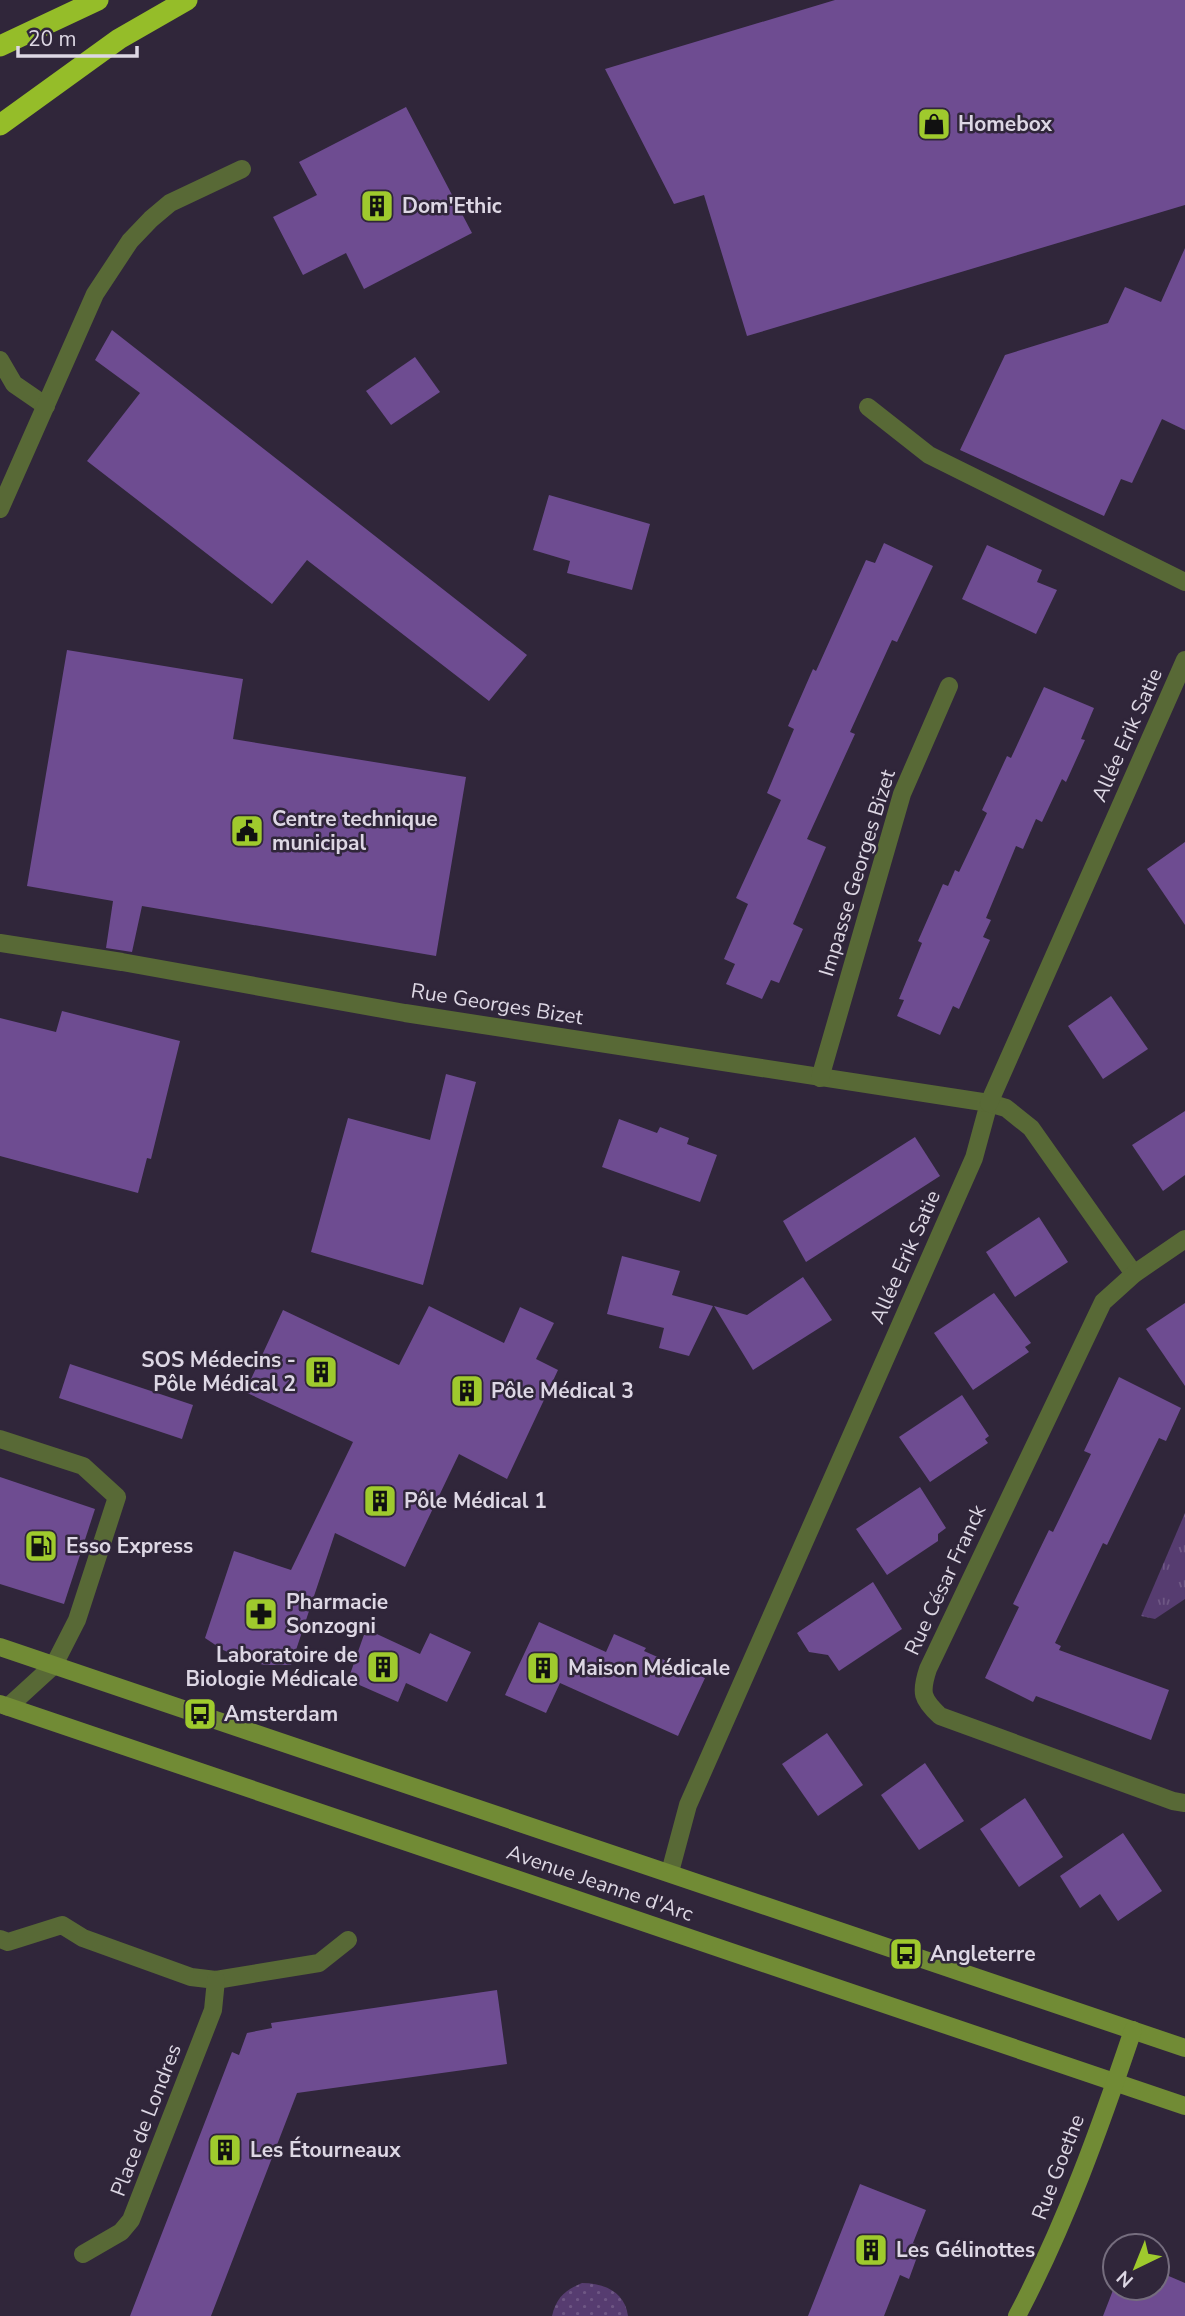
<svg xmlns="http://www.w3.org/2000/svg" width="1185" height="2316" viewBox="0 0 1185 2316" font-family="'Nunito Sans',sans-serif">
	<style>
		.grass { fill: url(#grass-tufts) }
		.park { fill: url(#park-dots) }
		.building { fill: #6e4c91 }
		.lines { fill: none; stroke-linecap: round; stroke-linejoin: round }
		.lane { stroke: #586936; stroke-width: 18 }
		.street { stroke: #586936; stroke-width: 18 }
		.secondary { stroke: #718b35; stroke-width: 18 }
		.highway { stroke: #95bd29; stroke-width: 21 }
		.labels { text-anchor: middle; stroke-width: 5; stroke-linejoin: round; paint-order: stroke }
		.poi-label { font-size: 21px; font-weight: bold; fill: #ddd7e4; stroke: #30263a; text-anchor: start }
		.street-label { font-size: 21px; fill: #ddd7e4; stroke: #30263a }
	</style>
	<defs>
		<pattern id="grass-tufts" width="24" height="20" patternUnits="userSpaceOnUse" patternTransform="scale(1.75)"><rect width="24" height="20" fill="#563c70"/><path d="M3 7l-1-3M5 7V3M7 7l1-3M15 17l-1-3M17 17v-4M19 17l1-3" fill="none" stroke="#6e5784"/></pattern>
		<pattern id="park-dots" width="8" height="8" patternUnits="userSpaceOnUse" patternTransform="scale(1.75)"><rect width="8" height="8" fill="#563c70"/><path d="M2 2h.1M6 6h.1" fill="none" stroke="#6e5784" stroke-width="1.8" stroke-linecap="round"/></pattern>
	</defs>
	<rect width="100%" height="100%" fill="#30263a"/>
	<path class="grass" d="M1185,1513V1599L1155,1619L1141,1616Z"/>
	<path class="park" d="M582,2283C604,2283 625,2292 628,2316H552C556,2298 565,2290 582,2283Z"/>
	<g class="building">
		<path d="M835,0H1185V205L747,336L704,195L674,204L605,69Z"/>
		<path d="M406,107L472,233L364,289L346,253L303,275L273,217L317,195L299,162Z"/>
		<path d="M1185,248V430L1162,419L1132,483L1121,479L1104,516L960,450L1005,355L1108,323L1125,287L1161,302Z"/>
		<path d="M112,330L527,655L489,701L307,560L272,604L87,461L140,393L95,360Z"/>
		<path d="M415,357L440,392L391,425L366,391Z"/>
		<path d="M549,495L650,524L632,590L567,573L570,561L533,550Z"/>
		<path d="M884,543L933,566L897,642L892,640L850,732L855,734L807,839L826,847L793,924L803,929L779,983L771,980L762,999L726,984L735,964L724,959L748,904L736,898L781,800L767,793L794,729L788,726L813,669L816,671L866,560L875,563Z"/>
		<path d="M987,545L1042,570L1037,582L1057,590L1036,634L962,599Z"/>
		<path d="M67,650L243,679L233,739L466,777L436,956L142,906L132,952L106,948L113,901L27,886Z"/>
		<path d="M1044,687L1094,708L1081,739L1085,740L1066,782L1062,779L1042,822L1036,819L1023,849L1016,846L986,918L991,920L983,937L990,940L959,1009L953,1006L940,1035L897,1016L904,1000L899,999L922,943L918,941L943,884L948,886L955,870L959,872L987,813L982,810L1007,756L1011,758Z"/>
		<path d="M1185,842V925L1147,869Z"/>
		<path d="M1111,996L1148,1049L1103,1079L1068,1026Z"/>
		<path d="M62,1011L180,1041L151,1159L147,1158L138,1193L0,1156V1018L56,1032Z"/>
		<path d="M446,1074L476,1082L423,1285L311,1252L348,1118L430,1140Z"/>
		<path d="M1185,1111V1175L1163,1191L1132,1145Z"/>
		<path d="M619,1119L657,1133L660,1127L689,1138L687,1144L717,1155L700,1202L602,1167Z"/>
		<path d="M915,1137L940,1176L806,1262L783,1221Z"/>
		<path d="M1039,1217L1068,1262L1015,1297L986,1252Z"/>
		<path d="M622,1256L680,1271L672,1295L713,1306L689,1356L659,1348L664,1328L607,1314Z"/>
		<path d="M803,1277L832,1320L753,1370L714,1306L747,1315Z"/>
		<path d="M994,1293L1031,1343L1025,1347L1029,1352L973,1390L934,1333Z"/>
		<path d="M1185,1303V1386L1146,1329Z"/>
		<path d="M429,1306L504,1343L520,1307L554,1323L536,1359L558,1370L507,1479L459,1454L405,1567L335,1533L291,1665H265L251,1662L223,1650L205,1638L234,1551L291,1570L353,1442L245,1392L283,1310L399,1365Z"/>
		<path d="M70,1364L193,1405L182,1439L59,1398Z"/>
		<path d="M1119,1377L1181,1408L1166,1441L1159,1438L1107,1545L1103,1543L1055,1643L1061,1646L1059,1650L1169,1690L1151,1740L1036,1696L1033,1702L985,1678L1019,1607L1013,1604L1049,1530L1053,1532L1091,1454L1084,1451Z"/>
		<path d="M962,1395L989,1436L985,1439L988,1443L930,1482L899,1437Z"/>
		<path d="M0,1477L95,1509L64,1604L0,1584Z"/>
		<path d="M920,1487L946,1528L938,1534V1541L887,1575L856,1529Z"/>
		<path d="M873,1582L902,1629L839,1671L828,1655L809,1652L797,1633Z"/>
		<path d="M539,1622L606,1652L614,1634L646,1648L644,1651L705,1678L678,1736L560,1683L546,1713L505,1695Z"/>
		<path d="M366,1629L420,1654L430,1633L471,1652L447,1702L406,1683L398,1702L348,1680Z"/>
		<path d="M827,1733L863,1785L818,1816L782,1764Z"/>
		<path d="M925,1763L964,1821L919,1850L881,1795Z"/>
		<path d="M1025,1798L1063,1857L1019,1887L980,1829Z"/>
		<path d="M1123,1833L1162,1891L1118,1921L1100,1894L1080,1908L1060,1876Z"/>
		<path d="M497,1990L507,2064L297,2093L211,2316H130L232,2052L239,2055L247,2033L272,2028L271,2023Z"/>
		<path d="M860,2184L926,2210L913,2243L921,2246L909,2279L900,2275L884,2316H808Z"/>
		<path d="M1157,2271L1185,2283V2316H1103L1115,2285V2288H1157Z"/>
	</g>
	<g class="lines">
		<g class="lane">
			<path d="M0,360L14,384L46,406"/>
			<path d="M868,407L929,455L1185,582"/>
			<path d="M0,509L95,294L130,241L151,219L170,203L242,169"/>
			<path d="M0,1439L83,1466L117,1497L77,1620L54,1665L8,1707"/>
			<path d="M670,1872L688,1805L974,1158L989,1103"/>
		</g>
		<g class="street">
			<path d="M0,943L122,962L405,1013L989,1103L1006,1108L1031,1128L1134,1274"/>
			<path d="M820,1078L902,794L949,686"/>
			<path d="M989,1103L1185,660"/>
			<path d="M1185,1239L1134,1274L1103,1302L928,1669C920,1693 922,1699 940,1716L1173,1801L1185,1803"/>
			<path d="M0,1939L8,1942L62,1925L83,1938L191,1977L216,1980L319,1963L348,1940"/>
			<path d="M83,2254L121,2232L131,2220L213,2010L216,1980"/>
		</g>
		<g class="secondary">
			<path d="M0,1647L1185,2048"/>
			<path d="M0,1704L1185,2106"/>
			<path d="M1017,2316C1065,2225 1100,2128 1133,2030"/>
		</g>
		<g class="highway">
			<path d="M0,46L98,0"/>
			<path d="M0,125L119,39L187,0"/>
		</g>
	</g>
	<defs>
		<symbol id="shop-square" viewBox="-11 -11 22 22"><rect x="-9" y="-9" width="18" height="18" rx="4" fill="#9fca2d" stroke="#30263a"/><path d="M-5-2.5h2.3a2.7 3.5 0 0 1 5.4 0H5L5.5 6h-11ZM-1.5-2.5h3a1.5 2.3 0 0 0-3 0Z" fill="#111"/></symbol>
		<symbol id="building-square" viewBox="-11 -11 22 22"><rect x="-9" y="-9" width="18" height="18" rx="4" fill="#9fca2d" stroke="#30263a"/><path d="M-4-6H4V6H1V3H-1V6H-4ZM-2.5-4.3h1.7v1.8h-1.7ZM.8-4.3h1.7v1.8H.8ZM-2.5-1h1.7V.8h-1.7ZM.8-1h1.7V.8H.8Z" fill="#111"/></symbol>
		<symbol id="civic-square" viewBox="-11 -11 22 22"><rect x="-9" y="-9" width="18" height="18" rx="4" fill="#9fca2d" stroke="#30263a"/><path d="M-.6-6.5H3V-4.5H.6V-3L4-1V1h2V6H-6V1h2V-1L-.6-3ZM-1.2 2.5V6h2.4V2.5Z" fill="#111"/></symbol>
		<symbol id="fuel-square" viewBox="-11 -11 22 22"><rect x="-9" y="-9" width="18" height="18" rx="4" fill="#9fca2d" stroke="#30263a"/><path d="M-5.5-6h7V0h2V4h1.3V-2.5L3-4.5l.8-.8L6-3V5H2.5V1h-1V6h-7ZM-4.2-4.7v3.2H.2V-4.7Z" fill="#111"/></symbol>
		<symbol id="pharmacy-square" viewBox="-11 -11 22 22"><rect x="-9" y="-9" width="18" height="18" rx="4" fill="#9fca2d" stroke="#30263a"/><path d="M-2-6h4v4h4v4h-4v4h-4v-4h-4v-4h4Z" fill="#111"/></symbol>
		<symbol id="bus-square" viewBox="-11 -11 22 22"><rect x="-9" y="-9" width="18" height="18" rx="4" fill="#9fca2d" stroke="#30263a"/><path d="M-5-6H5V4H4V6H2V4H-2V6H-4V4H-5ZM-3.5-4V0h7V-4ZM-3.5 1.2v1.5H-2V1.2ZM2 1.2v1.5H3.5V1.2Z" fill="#111"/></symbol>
	</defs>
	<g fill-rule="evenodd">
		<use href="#shop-square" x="915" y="105" width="38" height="38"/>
		<use href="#building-square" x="358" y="187" width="38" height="38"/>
		<use href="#civic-square" x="228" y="812" width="38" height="38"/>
		<use href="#building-square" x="302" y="1353" width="38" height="38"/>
		<use href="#building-square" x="448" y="1372" width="38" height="38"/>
		<use href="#building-square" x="361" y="1482" width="38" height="38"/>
		<use href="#fuel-square" x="22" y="1527" width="38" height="38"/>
		<use href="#pharmacy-square" x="242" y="1595" width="38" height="38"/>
		<use href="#building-square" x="364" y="1648" width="38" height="38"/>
		<use href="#building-square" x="524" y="1649" width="38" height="38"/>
		<use href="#bus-square" x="181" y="1695" width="38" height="38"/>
		<use href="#bus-square" x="887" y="1935" width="38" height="38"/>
		<use href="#building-square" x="206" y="2131" width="38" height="38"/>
		<use href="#building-square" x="852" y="2231" width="38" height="38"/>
	</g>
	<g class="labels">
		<g class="poi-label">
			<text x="958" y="131">Homebox</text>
			<text x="402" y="213">Dom'Ethic</text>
			<text x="272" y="826">Centre technique<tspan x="272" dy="24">municipal</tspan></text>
			<text x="296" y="1367" text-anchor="end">SOS Médecins -<tspan x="296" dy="24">Pôle Médical 2</tspan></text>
			<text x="491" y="1398">Pôle Médical 3</text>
			<text x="404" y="1508">Pôle Médical 1</text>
			<text x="66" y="1553">Esso Express</text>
			<text x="286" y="1609">Pharmacie<tspan x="286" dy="24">Sonzogni</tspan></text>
			<text x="358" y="1662" text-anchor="end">Laboratoire de<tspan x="358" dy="24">Biologie Médicale</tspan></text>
			<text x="568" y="1675">Maison Médicale</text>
			<text x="224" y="1721">Amsterdam</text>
			<text x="930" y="1961">Angleterre</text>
			<text x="250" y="2157">Les Étourneaux</text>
			<text x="896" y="2257">Les Gélinottes</text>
		</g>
		<g class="street-label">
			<text transform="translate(1127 735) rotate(-66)" y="7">Allée Erik Satie</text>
			<text transform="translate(857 873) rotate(-73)" y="7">Impasse Georges Bizet</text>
			<text transform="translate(497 1004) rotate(9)" y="7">Rue Georges Bizet</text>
			<text transform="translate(905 1257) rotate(-66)" y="7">Allée Erik Satie</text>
			<text transform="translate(945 1580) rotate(-65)" y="7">Rue César Franck</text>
			<text transform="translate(600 1883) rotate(19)" y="7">Avenue Jeanne d'Arc</text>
			<text transform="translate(146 2120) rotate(-69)" y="7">Place de Londres</text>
			<text transform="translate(1058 2167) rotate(-69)" y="7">Rue Goethe</text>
		</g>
	</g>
	<g transform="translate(1136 2267) rotate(223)"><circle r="33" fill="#30263a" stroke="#756d7e" stroke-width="2"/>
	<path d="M0-5L12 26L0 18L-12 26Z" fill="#9fca2d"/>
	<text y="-10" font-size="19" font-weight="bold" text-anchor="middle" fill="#ddd7e4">N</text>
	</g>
	<path d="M18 46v10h119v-10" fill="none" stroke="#ddd7e4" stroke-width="3.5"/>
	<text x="28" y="46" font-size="21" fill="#ddd7e4" stroke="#30263a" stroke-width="5" paint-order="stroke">20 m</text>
</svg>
